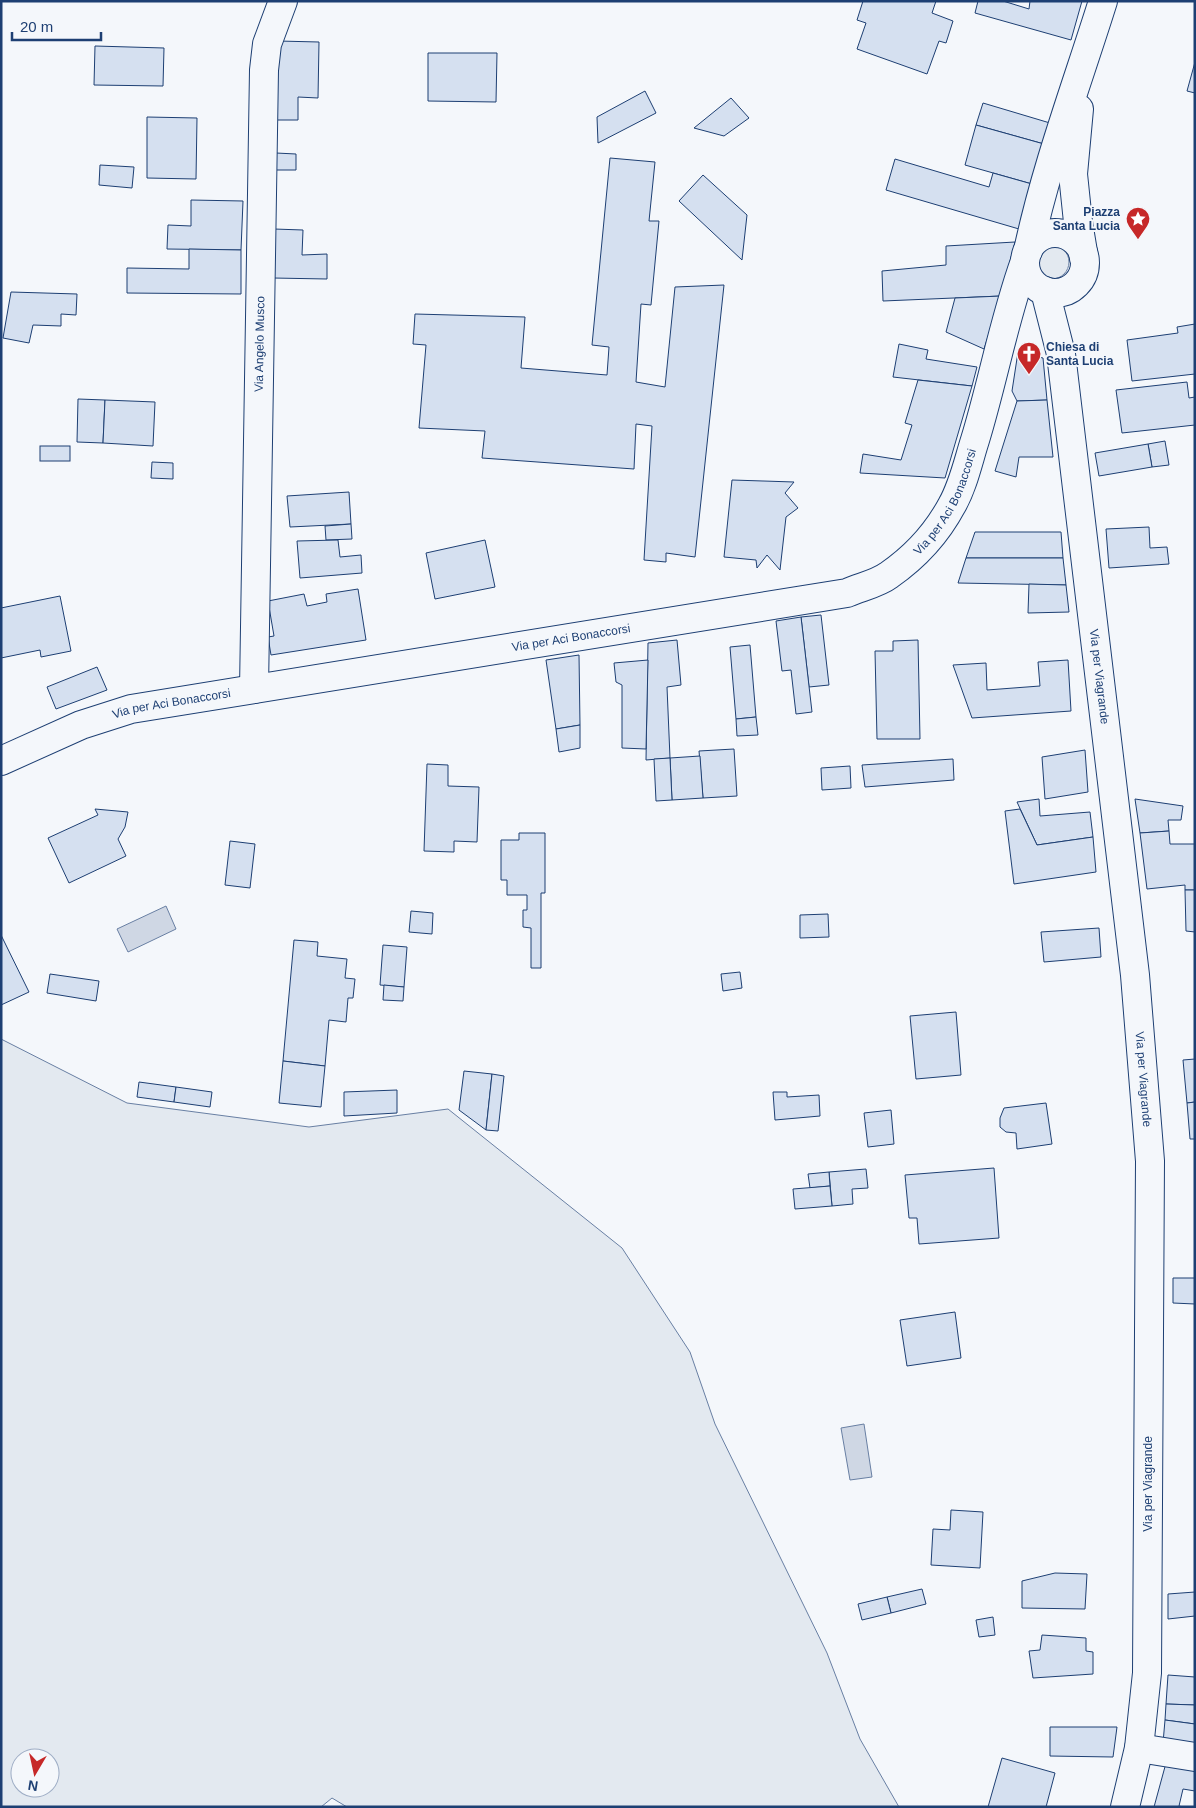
<svg xmlns="http://www.w3.org/2000/svg" width="1196" height="1808" viewBox="0 0 1196 1808" font-family="Arial,sans-serif">
	<style>
		.green { fill: #e3e9f0; stroke: #687fa3; fill-rule: evenodd }
		.water { fill: #cfd7e4; stroke: #687fa3 }
		.building { fill: #d5e0f0; stroke: #1d3f73 }
		.lines { fill: none; stroke-linecap: round; stroke-linejoin: round }
		.minor-casing { stroke: #1d3f73; stroke-width: 30 }
		.major-casing { stroke: #1d3f73; stroke-width: 30 }
		.minor { stroke: #f4f7fb; stroke-width: 28 }
		.major { stroke: #f4f7fb; stroke-width: 28 }
		.labels { text-anchor: middle; stroke-width: 4; stroke-linejoin: round; paint-order: stroke }
		.poi-label { font-size: 12px; font-weight: bold; fill: #1d3f73; stroke: #f4f7fb; text-anchor: end }
		.street-label { font-size: 12px; fill: #1d3f73; stroke: #f4f7fb }
	</style>
	<rect width="100%" height="100%" fill="#f4f7fb"/>
	<g class="green">
		<circle cx="1052" cy="262" r="17"/>
		<path d="M1,1039L127,1103L309,1127L448,1109L622,1248L690,1352L715,1424L827,1653L860,1739L899,1807H347L332,1798L321,1807H1ZM20,1758H50V1788H20Z"/>
	</g>
	<g class="water">
		<path d="M166,906L176,929L128,952L117,929Z"/>
		<path d="M864,1424L872,1477L850,1480L841,1428Z"/>
	</g>
	<g class="building">
		<path d="M863,1H936L932,13L953,21L946,43L939,41L927,74L857,49L866,23L857,20Z"/>
		<path d="M978,1H1003L1029,9L1030,1H1082L1071,40L975,13Z"/>
		<path d="M278,41L319,42L318,98L298,97V120H277Z"/>
		<path d="M95,46L164,48L163,86L94,85Z"/>
		<path d="M428,53H497L496,102L428,101Z"/>
		<path d="M1195,62V93L1187,91Z"/>
		<path d="M645,91L656,113L598,143L597,117Z"/>
		<path d="M731,98L749,118L724,136L694,128Z"/>
		<path d="M983,103L1050,123L1044,144L976,125Z"/>
		<path d="M147,117L197,118L196,179L147,178Z"/>
		<path d="M976,125L1044,144L1032,184L965,165Z"/>
		<path d="M276,153L296,154V170H276Z"/>
		<path d="M610,158L655,162L649,221H659L651,305L641,304L636,382L665,387L675,287L724,285L695,557L666,553V562L644,560L652,426L636,424L634,469L482,458L485,431L419,428L426,345L413,344L415,314L525,317L521,368L607,375L609,347L592,345Z"/>
		<path d="M895,159L989,187L993,173L1032,184L1019,229L886,190Z"/>
		<path d="M100,165L134,167L132,188L99,185Z"/>
		<path d="M703,175L747,215L742,260L679,201Z"/>
		<path d="M191,200L243,201L241,250L167,249L168,225L191,226Z"/>
		<path d="M274,229L303,230L302,255L327,254V279L273,278Z"/>
		<path d="M1015,242L1001,296L883,301L882,271L946,265V246Z"/>
		<path d="M189,249L241,250V294L127,293V268L189,269Z"/>
		<path d="M11,292L77,294L76,315L61,314V326L33,325L29,343L3,338Z"/>
		<path d="M1001,296L984,349L946,332L955,298Z"/>
		<path d="M1195,324V374L1132,381L1127,340L1178,333L1177,327Z"/>
		<path d="M899,344L928,350L926,359L977,367L972,386L893,377Z"/>
		<path d="M1018,352L1043,358L1047,400L1017,401L1012,391Z"/>
		<path d="M918,380L972,386L945,478L860,473L863,454L901,460L912,425L905,423Z"/>
		<path d="M1187,382L1189,398L1195,397V425L1122,433L1116,390Z"/>
		<path d="M78,399L105,400L103,443L77,442Z"/>
		<path d="M105,400L155,402L153,446L103,443Z"/>
		<path d="M1047,400L1053,457H1019L1016,477L995,471L1017,401Z"/>
		<path d="M1165,441L1169,465L1152,467L1148,444Z"/>
		<path d="M1148,444L1152,467L1099,476L1095,453Z"/>
		<rect x="40" y="446" width="30" height="15"/>
		<path d="M152,462L173,463V479L151,478Z"/>
		<path d="M732,480L794,482L785,493L798,508L786,517L780,570L767,555L757,568L756,560L724,557Z"/>
		<path d="M349,492L351,524L290,527L287,496Z"/>
		<path d="M351,524L352,539L326,540L325,526Z"/>
		<path d="M1149,527L1150,548L1167,547L1169,564L1109,568L1106,529Z"/>
		<path d="M975,532H1061L1063,558H966Z"/>
		<path d="M338,540L340,557L361,555L362,573L300,578L297,541Z"/>
		<path d="M485,540L495,587L435,599L426,553Z"/>
		<path d="M966,558H1063L1066,585L958,583Z"/>
		<path d="M1029,584L1066,585L1069,612L1028,613Z"/>
		<path d="M358,589L366,640L271,655L268,637L274,636L268,601L304,594L307,606L327,602L326,594Z"/>
		<path d="M60,596L71,651L41,657L40,650L1,658V608Z"/>
		<path d="M821,615L829,685L809,687L801,617Z"/>
		<path d="M801,617L812,712L796,714L791,670L782,671L776,621Z"/>
		<path d="M677,640L681,685L667,687L670,758L646,760L648,643Z"/>
		<path d="M918,640L920,739H877L875,651H893V641Z"/>
		<path d="M750,645L756,717L736,719L730,647Z"/>
		<path d="M579,655L580,725L556,729L546,660Z"/>
		<path d="M648,660L646,749L622,748V685L616,682L614,663Z"/>
		<path d="M1068,660L1071,711L972,718L953,665L986,663L987,690L1040,686L1038,662Z"/>
		<path d="M97,667L107,690L56,709L47,687Z"/>
		<path d="M756,717L758,735L737,736L736,719Z"/>
		<path d="M580,725V748L559,752L556,729Z"/>
		<path d="M734,749L737,796L703,798L699,751Z"/>
		<path d="M1085,750L1088,792L1045,799L1042,757Z"/>
		<path d="M700,756L703,798L672,800L670,758Z"/>
		<path d="M670,758L672,800L656,801L654,759Z"/>
		<path d="M953,759L954,780L865,787L862,765Z"/>
		<path d="M427,764L448,765V786L479,787L477,842L454,841V852L424,851Z"/>
		<path d="M850,766L851,788L822,790L821,768Z"/>
		<path d="M1039,799L1040,816L1090,812L1093,837L1037,845L1017,802Z"/>
		<path d="M1135,799L1183,806L1181,820H1168L1169,831L1140,833Z"/>
		<path d="M95,809L128,812L125,827L118,839L126,856L69,883L48,838L98,815Z"/>
		<path d="M1020,809L1037,845L1093,837L1096,872L1014,884L1005,811Z"/>
		<path d="M1169,831L1170,844H1195V890H1185V885L1147,889L1140,833Z"/>
		<path d="M519,833H545V893H541V968H531V928L523,927V910H527V895H507V880H501V840H519Z"/>
		<path d="M230,841L255,844L250,888L225,885Z"/>
		<path d="M1185,890H1195V932L1186,931Z"/>
		<path d="M411,911L433,913L432,934L409,932Z"/>
		<path d="M828,914L829,937L800,938V915Z"/>
		<path d="M1099,928L1101,957L1044,962L1041,932Z"/>
		<path d="M1,935L29,992L1,1005Z"/>
		<path d="M294,940L318,942L317,956L347,959L345,978L355,979L353,998H348L346,1022L329,1020L325,1066L283,1061Z"/>
		<path d="M383,945L407,947L404,987L380,985Z"/>
		<path d="M740,972L742,988L723,991L721,974Z"/>
		<path d="M50,974L99,981L96,1001L47,993Z"/>
		<path d="M384,985L404,987L403,1001L383,1000Z"/>
		<path d="M956,1012L961,1075L916,1079L910,1016Z"/>
		<path d="M1195,1059V1102L1187,1103L1183,1060Z"/>
		<path d="M283,1061L325,1066L321,1107L279,1103Z"/>
		<path d="M464,1071L492,1074L486,1130L459,1110Z"/>
		<path d="M492,1074L504,1076L498,1131L486,1130Z"/>
		<path d="M139,1082L176,1087L174,1102L137,1097Z"/>
		<path d="M176,1087L212,1092L210,1107L174,1102Z"/>
		<path d="M397,1090V1113L344,1116V1092Z"/>
		<path d="M773,1092H787V1097L819,1095L820,1116L775,1120Z"/>
		<path d="M1195,1102V1139H1190L1187,1103Z"/>
		<path d="M1046,1103L1052,1144L1017,1149L1016,1133L1006,1132L1000,1127V1118L1004,1108Z"/>
		<path d="M891,1110L894,1144L868,1147L864,1113Z"/>
		<path d="M994,1168L999,1238L919,1244L917,1218H909L905,1175Z"/>
		<path d="M866,1169L868,1188L852,1189L853,1204L832,1206L829,1172Z"/>
		<path d="M829,1172L830,1186L810,1188L808,1174Z"/>
		<path d="M830,1186L832,1206L795,1209L793,1189Z"/>
		<path d="M1173,1278H1195V1304L1173,1303Z"/>
		<path d="M955,1312L961,1358L907,1366L900,1320Z"/>
		<path d="M951,1510L983,1512L980,1568L931,1565L933,1529L950,1530Z"/>
		<path d="M1055,1573L1087,1574L1085,1609L1022,1608V1581Z"/>
		<path d="M922,1589L926,1604L891,1613L887,1597Z"/>
		<path d="M1195,1592V1616L1168,1619V1594Z"/>
		<path d="M887,1597L891,1613L862,1620L858,1604Z"/>
		<path d="M993,1617L995,1635L979,1637L976,1620Z"/>
		<path d="M1042,1635L1086,1638V1651L1093,1652V1674L1033,1678L1029,1651L1040,1650Z"/>
		<path d="M1168,1675L1195,1677V1705L1166,1704Z"/>
		<path d="M1166,1704L1195,1705V1724L1165,1720Z"/>
		<path d="M1165,1720L1195,1724V1746L1163,1743Z"/>
		<path d="M1050,1727H1117L1113,1757L1050,1756Z"/>
		<path d="M1002,1758L1055,1773L1046,1807H988Z"/>
		<path d="M1166,1763L1195,1767V1791L1183,1789L1179,1806L1183,1807H1154Z"/>
	</g>
	<g class="lines">
		<defs>
			<g id="minor">
				<path id="s1" d="M254,689L264,70L267,44L283,1"/>
				<path d="M1139,1748L1195,1757"/>
			</g>
			<g id="major">
				<path d="M1079,109L1073,174L1078,222L1084,258"/>
				<circle cx="1055" cy="263" r="30"/>
				<path d="M1028,251C1046,166 1077,84 1103,1"/>
				<path id="s2" d="M1045,291L1061,354L1135,975L1150,1161L1147,1673L1139,1748L1125,1807"/>
				<path id="s3" d="M1,761L81,725L131,709L847,593C860,587 877,584 889,575C915,557 937,533 952,505C963,486 968,462 975,440C993,381 1004,319 1025,261"/>
			</g>
		</defs>
		<use href="#minor" class="minor-casing"/>
		<use href="#major" class="major-casing"/>
		<use href="#minor" class="minor"/>
		<use href="#major" class="major"/>
	</g>
	<defs>
		<symbol id="sight-pin" viewBox="-11 -11 22 30"><path d="M0 17L-7.5 6A9.5 9.5 0 1 1 7.5 6Z" fill="#c62828" stroke="#f4f7fb"/><path d="M0-6L1.8-2.2L6-1.7L2.9 1.2L3.7 5.4L0 3.3L-3.7 5.4L-2.9 1.2L-6-1.7L-1.8-2.2Z" fill="#fff"/></symbol>
		<symbol id="church-pin" viewBox="-11 -11 22 30"><path d="M0 17L-7.5 6A9.5 9.5 0 1 1 7.5 6Z" fill="#c62828" stroke="#f4f7fb"/><path d="M-1.2-6h2.4v3.5h3.3v2.4h-3.3V6h-2.4V-.1h-3.3v-2.4h3.3Z" fill="#fff"/></symbol>
	</defs>
	<g fill-rule="evenodd">
		<use href="#sight-pin" x="1124" y="205" width="28" height="38"/>
		<use href="#church-pin" x="1015" y="340" width="28" height="38"/>
	</g>
	<g class="labels">
		<g class="poi-label">
			<text x="1120" y="216">Piazza<tspan x="1120" dy="14">Santa Lucia</tspan></text>
			<text x="1046" y="351" text-anchor="start">Chiesa di<tspan x="1046" dy="14">Santa Lucia</tspan></text>
		</g>
		<g class="street-label">
			<text dy="4" stroke="none"><textPath href="#s1" startOffset="345">Via Angelo Musco</textPath></text>
			<text dy="4" stroke="none"><textPath href="#s3" startOffset="1006">Via per Aci Bonaccorsi</textPath></text>
			<text dy="4" stroke="none"><textPath href="#s3" startOffset="586">Via per Aci Bonaccorsi</textPath></text>
			<text dy="4" stroke="none"><textPath href="#s2" startOffset="390">Via per Viagrande</textPath></text>
			<text dy="4" stroke="none"><textPath href="#s3" startOffset="181">Via per Aci Bonaccorsi</textPath></text>
			<text dy="4" stroke="none"><textPath href="#s2" startOffset="795">Via per Viagrande</textPath></text>
			<text transform="translate(1148 1484) rotate(-90)" y="4">Via per Viagrande</text>
		</g>
	</g>
	<rect width="1196" height="1808" fill="none" stroke="#1d3f73" stroke-width="5"/>
	<g transform="translate(35 1773) rotate(189)"><circle r="24" fill="#f4f7fb" stroke="#9eadc5"/>
	<path d="M0-4L9 19L0 12L-9 19Z" fill="#c62828"/>
	<text y="-8" font-size="14" font-weight="bold" text-anchor="middle" fill="#1d3f73">N</text>
	</g>
	<path d="M12 32v8h89v-8" fill="none" stroke="#1d3f73" stroke-width="2.5"/>
	<text x="20" y="32" font-size="15" fill="#1d3f73" stroke="#f4f7fb" stroke-width="4" paint-order="stroke">20 m</text>
</svg>
